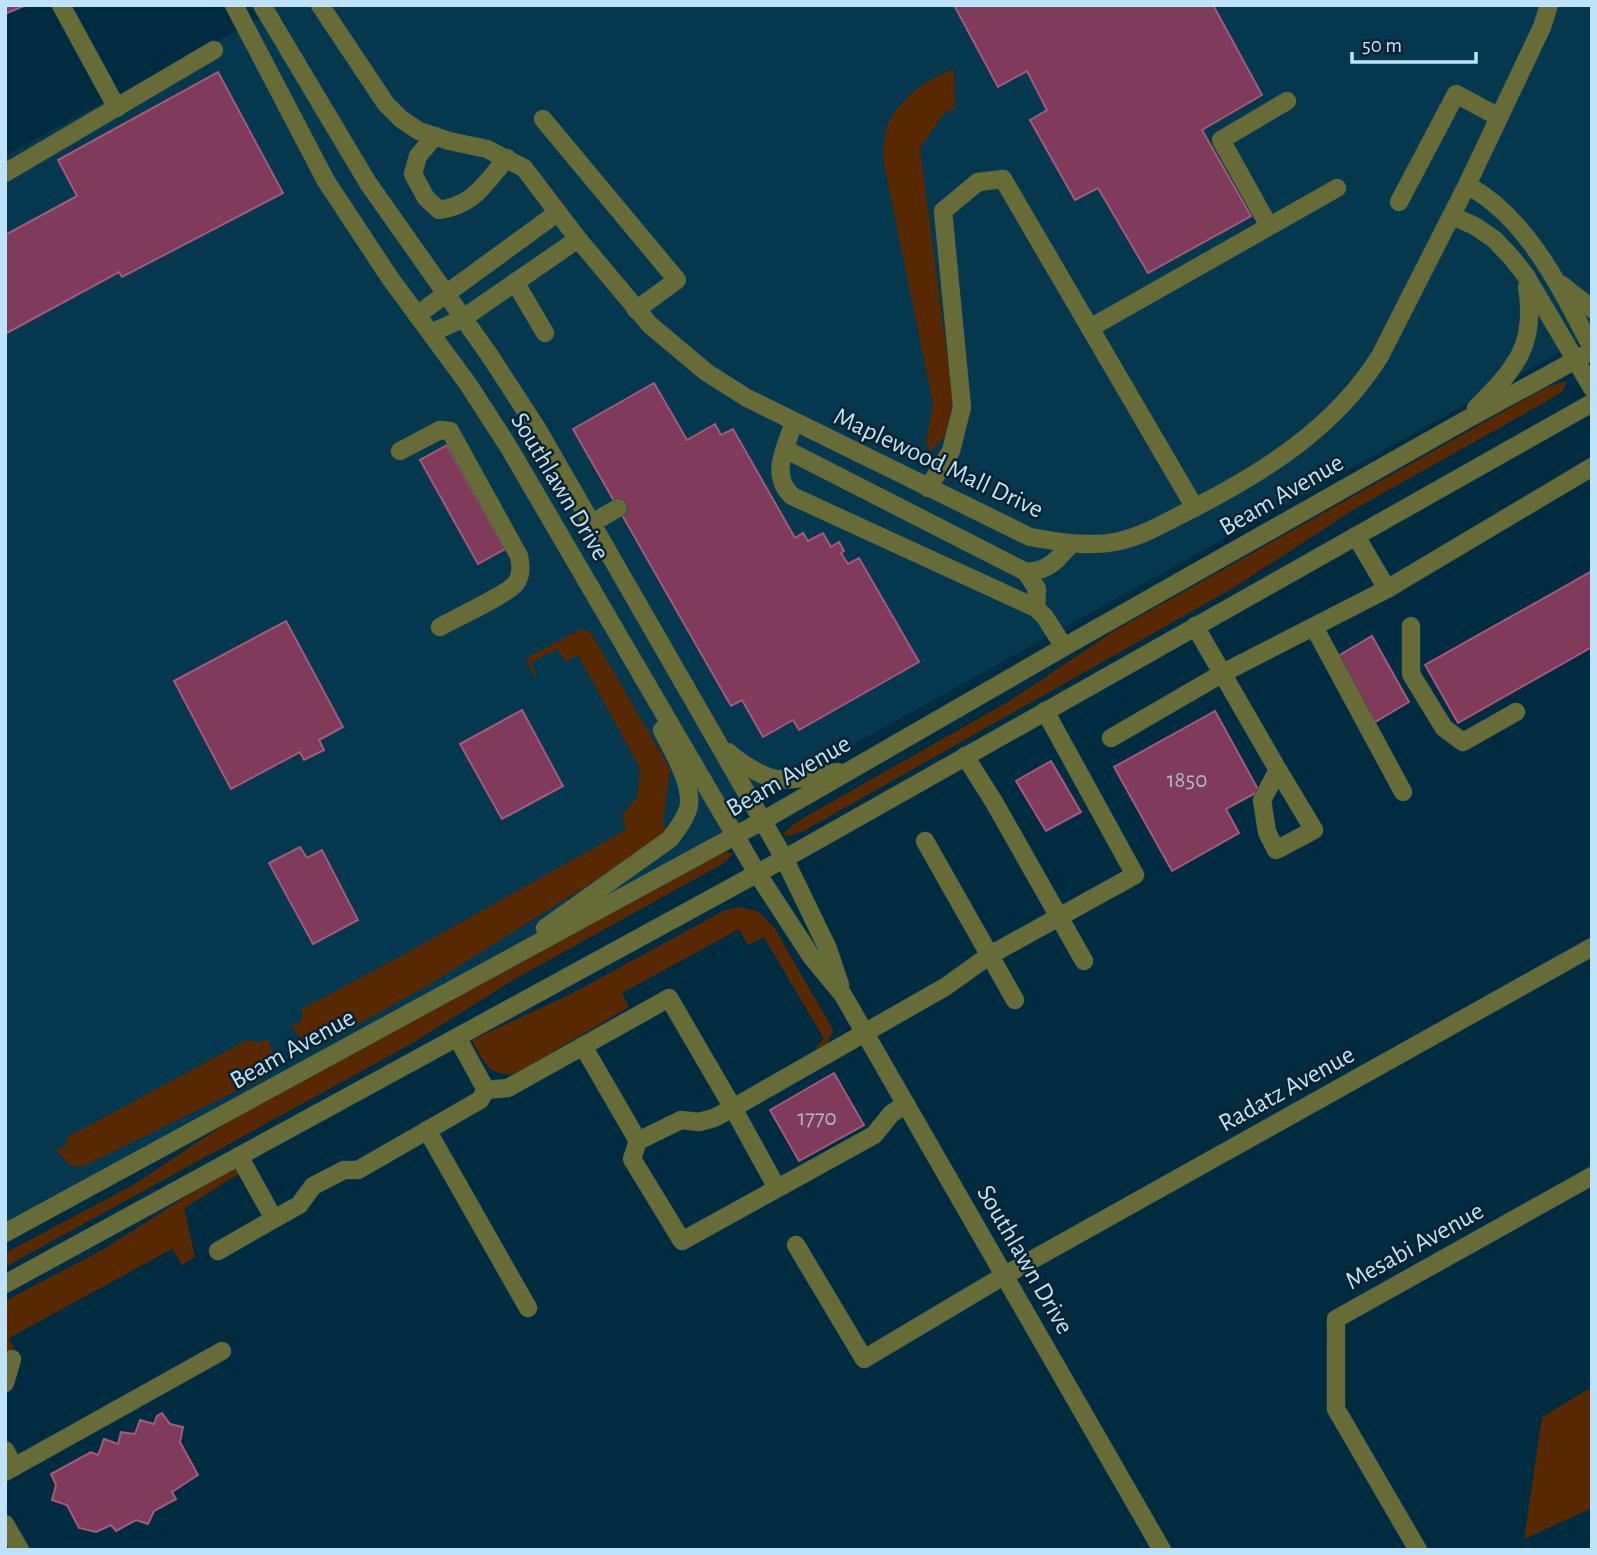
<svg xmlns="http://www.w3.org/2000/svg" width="1597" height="1555" viewBox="0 0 1597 1555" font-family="'Alegreya Sans',sans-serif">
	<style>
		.built { fill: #04384e }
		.green { fill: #582900 }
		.building { fill: #7f3b59; stroke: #a25b79; stroke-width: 2 }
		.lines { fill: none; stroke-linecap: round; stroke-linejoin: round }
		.minor-casing { stroke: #1e495e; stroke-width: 19 }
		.minor { stroke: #676c36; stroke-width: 18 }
		.labels { text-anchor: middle; stroke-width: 5; stroke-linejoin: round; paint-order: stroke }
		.number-label { font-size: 23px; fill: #aeb9d1 }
		.street-label { font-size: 26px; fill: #bee3f9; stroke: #08212e }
	</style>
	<rect width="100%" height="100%" fill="#002c41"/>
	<path class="built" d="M266,5H1592V334L752,801L747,798L738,831L5,1231V156L269,13Z"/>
	<g class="green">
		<path d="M954,70L955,109L945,112L920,148L953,403L945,436L930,452L926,442L933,404L883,159C884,149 884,135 887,126C896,102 930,75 954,70Z"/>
		<path d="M1567,381L1563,391L1549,400L1353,510L1235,587L802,832L788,836L782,834L798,821L1011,700L1114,631L1547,387Z"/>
		<path d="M581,629L590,631L670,769L663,824L667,830L658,841L427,986L321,1045L303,1041L291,1026L302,1020V1009L401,956L626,830L622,816L638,795L640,768L578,655L566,662L557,649L531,663L537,676L535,677L527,663L528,657Z"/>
		<path d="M727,852L733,854L724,863L515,979L411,1044L5,1267V1253L133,1185L246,1110L714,855Z"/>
		<path d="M742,907L759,912L774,927L831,1026L833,1031L825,1048L819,1051L816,1047L824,1039L764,937L748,945L739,929L622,993L629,1007L515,1074C488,1076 484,1062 472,1040L571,994L725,910Z"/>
		<path d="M267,1039C274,1052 276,1065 265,1077L84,1166H71L56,1150L68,1144L66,1138L247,1040L261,1042Z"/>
		<path d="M239,1166L242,1172L184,1208L195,1257L182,1265L172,1249L9,1338L14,1348L5,1354V1301L104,1249L226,1171Z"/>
		<path d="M1592,1387V1508L1524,1539L1542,1417Z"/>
	</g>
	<g class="building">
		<path d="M5,5H26L5,14Z"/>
		<path d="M954,5H1213L1262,95L1202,130L1251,216L1148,273L1098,188L1075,200L1030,120L1047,110L1027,71L998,87Z"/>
		<path d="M218,72L283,193L122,277L119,272L5,334V235L77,196L58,160Z"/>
		<path d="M654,383L687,440L715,424L721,435L733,429L795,538L803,533L808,541L823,533L831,547L839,542L844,551L841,553L848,564L859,558L919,662L799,730L793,720L763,737L742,700L731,706L573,429Z"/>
		<path d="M447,445L505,549L478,564L420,460Z"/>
		<path d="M1592,571V647L1458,723L1425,665Z"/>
		<path d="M286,621L343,727L319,740L324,750L304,760L300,752L231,789L174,681Z"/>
		<path d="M1372,636L1409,702L1375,722L1338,656Z"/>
		<path d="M522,710L563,786L502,819L460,744Z"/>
		<path d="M1215,711L1259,791L1226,809L1239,833L1172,871L1114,767Z"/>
		<path d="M1051,761L1081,812L1046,831L1016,781Z"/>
		<path d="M300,847L307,858L322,850L358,920L313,944L269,863Z"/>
		<path d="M834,1073L864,1125L799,1161L770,1110Z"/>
		<path d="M162,1413L170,1424L183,1427L180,1442L198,1475L172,1492L176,1499L154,1511L148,1524L136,1520L116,1531L111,1525L96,1532L79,1528L67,1505L52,1500L56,1485L51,1474L91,1452L98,1455L104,1439L118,1444L121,1432L135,1434L140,1420L154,1424L157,1416Z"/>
	</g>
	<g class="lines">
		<defs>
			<g id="minor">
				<path d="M61,5L117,108"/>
				<path d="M234,5L326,181L390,278L468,384L508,446L757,873L811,956L843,995L1162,1550"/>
				<path d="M262,5L368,183L490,356L538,430L784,858L828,949L840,985"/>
				<path d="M320,5L386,104L401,119L419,131L449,141L487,149L524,168L578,239L650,325L706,372L747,398L1030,537C1058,542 1087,547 1115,542C1141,537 1165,523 1188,511C1263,473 1335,428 1380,356L1467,185L1542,27L1549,5"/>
				<path d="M543,119L677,280L636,310"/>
				<path d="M435,136L418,156L413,174L426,198L439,210C475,205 485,183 507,158"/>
				<path d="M5,173L214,50"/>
				<path d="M1467,185C1528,218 1561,289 1592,348"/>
				<path d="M1399,202L1456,94L1499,117"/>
				<path d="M1452,216L1475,226L1494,239L1512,258L1526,276L1592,388"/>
				<path d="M1269,226L1221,140L1287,101"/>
				<path d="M515,282L545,333"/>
				<path d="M1562,285L1592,309"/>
				<path d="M417,315L557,213"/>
				<path d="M1090,328L1337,188"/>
				<path d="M431,333L462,319L578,239"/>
				<path d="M1476,408C1515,369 1537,345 1527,287"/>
				<path d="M794,422C786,448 769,474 792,496L1036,608L1045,617L1064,647"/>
				<path d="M785,449L1026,572C1049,571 1057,560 1071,544"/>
				<path d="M400,451L440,430L450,431L519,556C521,565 522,575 516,583C510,593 454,619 440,627"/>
				<path d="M928,488L951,451L962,407L943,211L978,182L1003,179L1195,508"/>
				<path d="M590,524L618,508"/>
				<path d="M1356,536L1387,589L1592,467"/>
				<path d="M1026,572L1037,589L1036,608"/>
				<path d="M1195,626L1278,770L1262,800L1267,832L1276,850L1314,830L1278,770"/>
				<path d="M1411,626V674L1444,728L1463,742L1516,712"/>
				<path d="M1314,627L1403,792"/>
				<path d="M1111,738L1223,673L1387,589"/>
				<path d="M728,752C738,761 763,778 777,779C797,781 819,775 838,772"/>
				<path d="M965,756L994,802L1084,961"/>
				<path d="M925,841L1015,1000"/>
				<path d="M545,928L670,839C677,829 688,816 689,804C691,781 672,750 662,730"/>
				<path d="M457,1037L486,1090L508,1088L669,998L733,1108L945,987L990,955L1135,875L1045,711"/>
				<path d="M583,1046L638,1141"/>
				<path d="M427,1130L528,1308"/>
				<path d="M777,1188L733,1108L714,1118L699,1122L681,1120L638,1141L632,1159L682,1241L874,1135L891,1114L906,1104"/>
				<path d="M274,1219L299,1205L313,1186L344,1170H358L480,1100L486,1090"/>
				<path d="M5,1233L764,820L1064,647L1462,422L1592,351"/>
				<path d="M796,1245L864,1359L1005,1275L1592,947"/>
				<path d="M218,1251L274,1219L239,1156"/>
				<path d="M5,1284L800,850L1592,403"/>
				<path d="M5,1383L12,1359"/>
				<path d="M5,1450L14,1467"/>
				<path d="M5,1472L222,1351"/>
				<path d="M5,1524L20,1550"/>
				<path d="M1418,1550L1336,1409V1319L1592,1176"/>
			</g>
		</defs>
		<use href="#minor" class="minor-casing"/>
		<use href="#minor" class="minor"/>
	</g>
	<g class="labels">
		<g class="number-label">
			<text x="1187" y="787">1850</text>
			<text x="817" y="1125">1770</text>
		</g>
		<g class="street-label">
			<text transform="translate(939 462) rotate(25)" y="9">Maplewood Mall Drive</text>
			<text transform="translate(561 486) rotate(59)" y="9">Southlawn Drive</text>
			<text transform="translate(1281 494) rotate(-30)" y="9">Beam Avenue</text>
			<text transform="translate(788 775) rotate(-30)" y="9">Beam Avenue</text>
			<text transform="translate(292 1048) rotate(-29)" y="9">Beam Avenue</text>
			<text transform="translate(1286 1088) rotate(-29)" y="9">Radatz Avenue</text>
			<text transform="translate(1414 1245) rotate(-29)" y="9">Mesabi Avenue</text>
			<text transform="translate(1026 1259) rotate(60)" y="9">Southlawn Drive</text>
		</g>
	</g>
	<rect width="1597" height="1555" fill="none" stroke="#bee3f9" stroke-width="14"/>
	<path d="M1352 52v10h124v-10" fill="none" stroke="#bee3f9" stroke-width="3.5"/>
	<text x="1362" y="52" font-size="21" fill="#bee3f9" stroke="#08212e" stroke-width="5" paint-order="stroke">50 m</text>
</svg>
